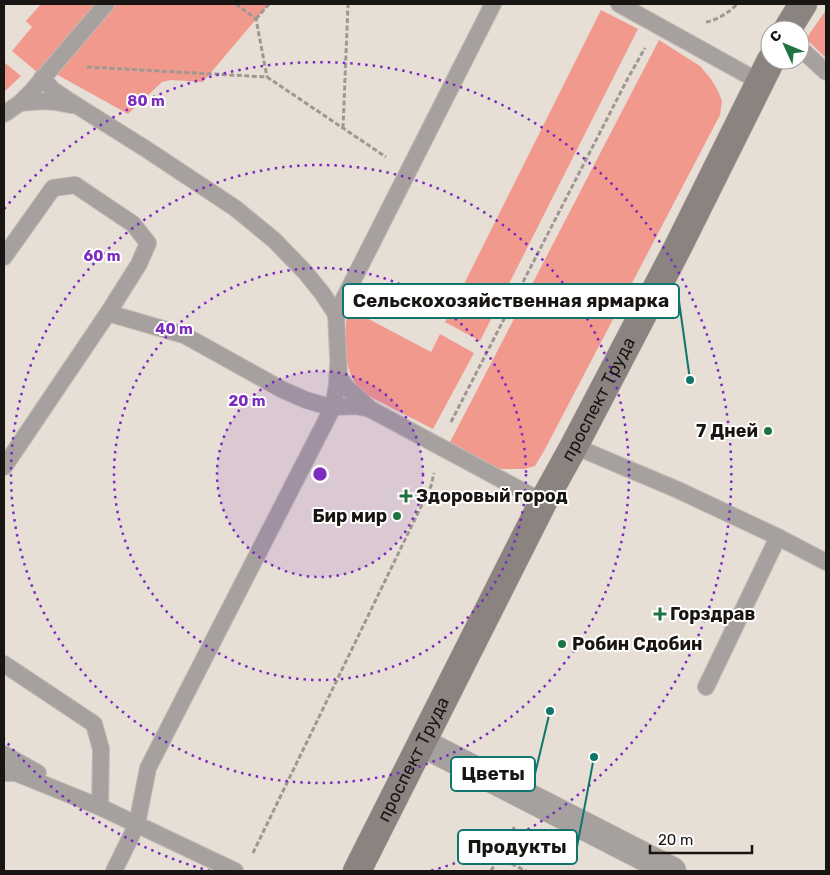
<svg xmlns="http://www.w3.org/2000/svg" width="830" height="875" viewBox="0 0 830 875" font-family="Rubik,sans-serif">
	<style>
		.green { fill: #f2998e }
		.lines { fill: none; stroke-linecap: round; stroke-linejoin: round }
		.lane-casing { stroke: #c2bab3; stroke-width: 18 }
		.street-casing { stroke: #c2bab3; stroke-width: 29 }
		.secondary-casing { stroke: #c2bab3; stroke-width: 29 }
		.path { stroke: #9f9892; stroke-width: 3; stroke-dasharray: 5 2.5; stroke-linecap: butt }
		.lane { stroke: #a6a19f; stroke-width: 16 }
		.street { stroke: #a6a19f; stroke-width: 28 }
		.secondary { stroke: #8a8380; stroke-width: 28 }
		.ring { fill: none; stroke: #7b2cbf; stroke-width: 2.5; stroke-dasharray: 2.5 5 }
		.poi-dot { fill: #1f7243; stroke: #fff; stroke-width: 2 }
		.labels { text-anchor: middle; stroke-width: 4; stroke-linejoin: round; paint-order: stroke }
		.street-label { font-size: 18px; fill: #181512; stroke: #fff }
		.poi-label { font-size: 18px; font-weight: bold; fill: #181512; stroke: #fff; text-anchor: start }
		.centre { fill: #7b2cbf; stroke: #fff; stroke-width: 2.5 }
		.ring-label { font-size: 15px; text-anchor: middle; font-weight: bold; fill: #7b2cbf; stroke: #fff; stroke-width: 4; stroke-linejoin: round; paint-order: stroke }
		.leader { fill: none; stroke: #0f766e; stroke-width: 2 }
		.callout-dot { fill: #0f766e; stroke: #fff; stroke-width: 2 }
		.callout { fill: #fff; stroke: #0f766e; stroke-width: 2 }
		.callout-label { font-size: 19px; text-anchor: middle; font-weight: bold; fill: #181512 }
	</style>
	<rect width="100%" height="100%" fill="#e7ded6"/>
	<g class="green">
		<path d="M41,4H97L37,72L12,51L32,27L26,21Z"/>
		<path d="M106,4H269L203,82L171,80L162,82L128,114L56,74Z"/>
		<path d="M601,10L638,29L480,341L445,322Z"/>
		<path d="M826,10V58L806,39Z"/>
		<path d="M659,40L700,66L711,79L718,91L722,101L720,115L544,451L535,466L524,469H499L449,444Z"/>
		<path d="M4,62L21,76L4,92Z"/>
		<path d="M350,302L364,309L361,315L431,352L440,334L474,353L433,429C418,421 403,414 388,406C379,401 366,396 359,388C340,365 344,328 350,302Z"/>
	</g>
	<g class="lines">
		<defs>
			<g id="lane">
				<path d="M619,4L760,82"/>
				<path d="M800,48L826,72"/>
				<path d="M42,78L53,90L68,100L146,149L235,208L274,240L306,273L322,293L336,314"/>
				<path d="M20,103C39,101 52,100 71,105"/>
				<path d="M4,114L20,103L32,91L106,4"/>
				<path d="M4,257L53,188L75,185L133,224L148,243L139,264L108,313L4,467"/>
				<path d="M108,313L184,335L283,390L306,400L319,404L333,407L356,406L370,409L543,502"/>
				<path d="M370,409L346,387L339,376L336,314L493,4"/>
				<path d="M574,446L678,490L778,537L826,562"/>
				<path d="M4,664L94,724L101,749L100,807"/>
				<path d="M706,687L778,537"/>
				<path d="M4,754L38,773"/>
				<path d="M4,773H16L100,807L235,871"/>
				<path d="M114,871L137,824L148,768L333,407L337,385L338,365"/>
			</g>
			<path id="street" d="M422,743L672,871"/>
			<g id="secondary">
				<path d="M787,30L803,4"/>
				<path id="s1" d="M357,871L543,502L574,446L677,249L771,60"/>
			</g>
		</defs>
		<use href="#lane" class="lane-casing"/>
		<use href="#street" class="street-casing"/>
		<use href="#secondary" class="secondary-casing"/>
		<g class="path">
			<path d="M236,4L256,19L267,77"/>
			<path d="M256,19L269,4"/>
			<path d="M706,22C717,20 730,12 737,4"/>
			<path d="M87,67L267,77L386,157"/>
			<path d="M343,128L348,4"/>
			<path d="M451,422L628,78L645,48"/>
			<path d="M253,853L431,486L434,473"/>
			<path d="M498,857L526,871"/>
			<path d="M491,871L515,826"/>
		</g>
		<use href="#lane" class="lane"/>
		<use href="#street" class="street"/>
		<use href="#secondary" class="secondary"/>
	</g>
	<circle cx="320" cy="474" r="103" fill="#7b2cbf" fill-opacity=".12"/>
	<g class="ring">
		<circle cx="320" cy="474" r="103"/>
		<circle cx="320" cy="474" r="206"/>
		<circle cx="320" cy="474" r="309"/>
		<path d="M210 871A412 412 0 0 1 4 739M4 209A412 412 0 1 1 430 871"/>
	</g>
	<g class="poi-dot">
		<circle cx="768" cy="431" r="5"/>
		<path d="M403.5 488.5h5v5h5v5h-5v5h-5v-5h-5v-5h5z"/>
		<circle cx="397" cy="516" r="5"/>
		<path d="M657.5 606.5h5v5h5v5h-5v5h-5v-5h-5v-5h5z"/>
		<circle cx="562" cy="644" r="5"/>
	</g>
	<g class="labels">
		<g class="street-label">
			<text dy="6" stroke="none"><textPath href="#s1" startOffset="530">проспект Труда</textPath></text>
			<text dy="6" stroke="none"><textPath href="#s1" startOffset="125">проспект Труда</textPath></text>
		</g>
		<g class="poi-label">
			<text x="758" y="437" text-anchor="end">7 Дней</text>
			<text x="416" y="502">Здоровый город</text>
			<text x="387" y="522" text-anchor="end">Бир мир</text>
			<text x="670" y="620">Горздрав</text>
			<text x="572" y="650">Робин Сдобин</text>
		</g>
	</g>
	<circle cx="320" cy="474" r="8" class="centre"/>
	<g class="ring-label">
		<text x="146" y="106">80 m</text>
		<text x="102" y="261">60 m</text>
		<text x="174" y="334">40 m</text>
		<text x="247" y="406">20 m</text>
	</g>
	<path class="leader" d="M690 380L679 301M550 711L535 774M594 757L577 847"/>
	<g class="callout-dot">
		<circle cx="690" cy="380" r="5"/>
		<circle cx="550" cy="711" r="5"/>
		<circle cx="594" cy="757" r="5"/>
	</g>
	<g class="callout">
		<rect x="343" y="284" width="336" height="34" rx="5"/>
		<rect x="451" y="757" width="84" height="34" rx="5"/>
		<rect x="458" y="830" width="119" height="34" rx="5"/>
	</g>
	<g class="callout-label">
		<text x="511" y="307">Сельскохозяйственная ярмарка</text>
		<text x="493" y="780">Цветы</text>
		<text x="517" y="853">Продукты</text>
	</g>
	<rect width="830" height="875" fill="none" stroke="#181512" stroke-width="10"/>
	<g transform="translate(785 45) rotate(314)"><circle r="24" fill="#ffffff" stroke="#a3a1a0"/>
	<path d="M0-4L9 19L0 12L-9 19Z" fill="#1f7243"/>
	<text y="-8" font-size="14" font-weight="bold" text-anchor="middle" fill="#181512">С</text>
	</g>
	<path d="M650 845v8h102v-8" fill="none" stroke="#181512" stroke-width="2.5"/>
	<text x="658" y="845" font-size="15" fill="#181512" stroke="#ffffff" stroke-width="4" paint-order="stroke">20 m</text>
</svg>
